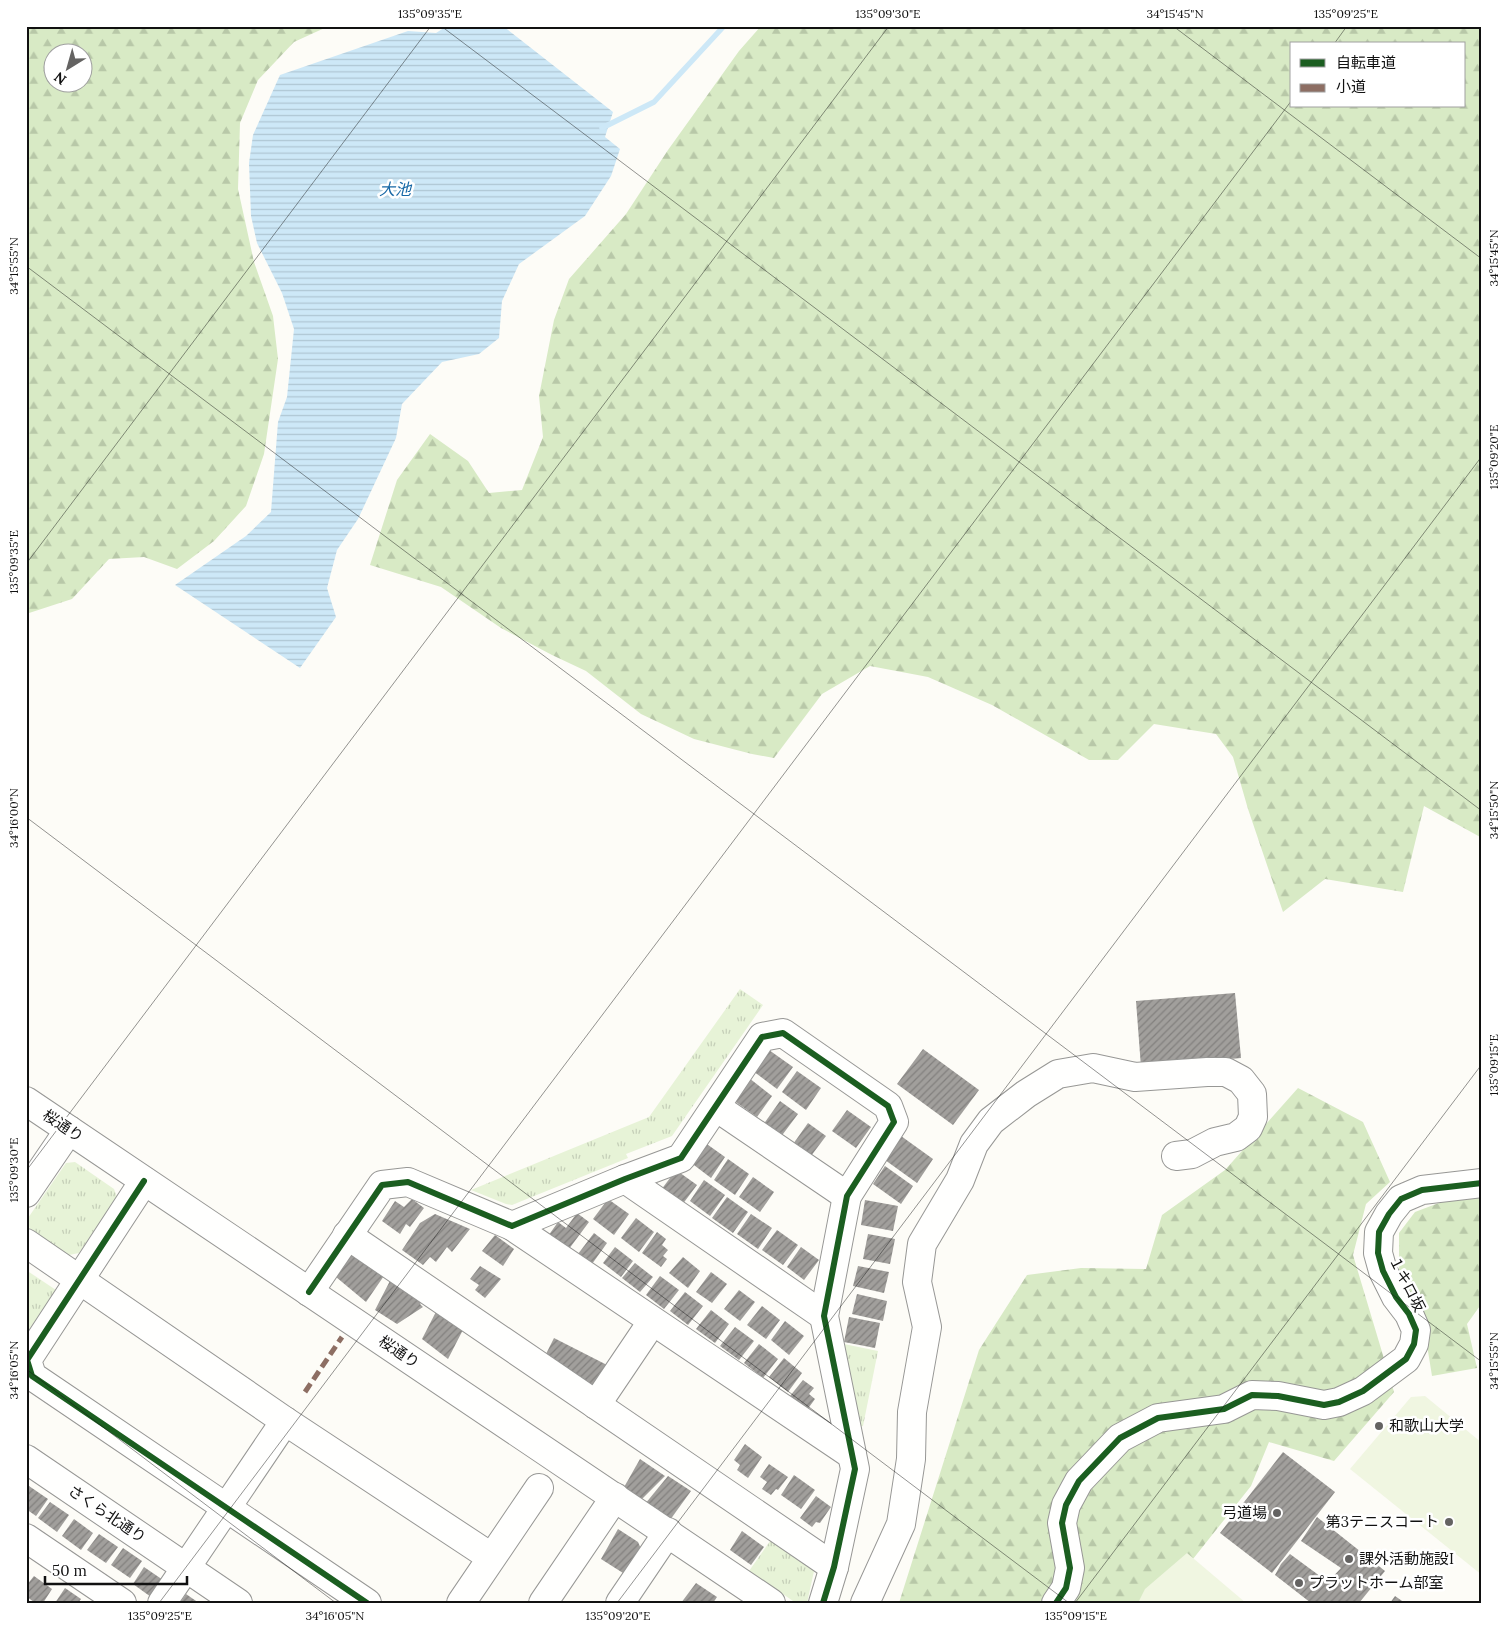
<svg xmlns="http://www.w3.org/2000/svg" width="1508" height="1629" viewBox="0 0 1508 1629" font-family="Lora,'Noto Sans JP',serif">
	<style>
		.forest { fill: url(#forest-firs); fill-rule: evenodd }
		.park { fill: url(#park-tufts) }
		.pitch { fill: #f0f6e1 }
		.water { fill: url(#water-rules) }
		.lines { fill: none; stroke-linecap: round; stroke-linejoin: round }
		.stream { stroke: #cde8f7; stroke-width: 5.5 }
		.building { fill: url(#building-hatch) }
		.minor-casing { stroke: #979795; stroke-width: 30 }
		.minor { stroke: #fffffe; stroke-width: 28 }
		.quiet { stroke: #8d6e63; stroke-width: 5; stroke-dasharray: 10 5; stroke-linecap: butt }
		.cycleway-casing { stroke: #fff; stroke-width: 9 }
		.cycleway { stroke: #1b5e20; stroke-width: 6 }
		.ticks { fill: none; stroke: #111; stroke-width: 1; stroke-opacity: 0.45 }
		.poi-dot { fill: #646362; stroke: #fff; stroke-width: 2 }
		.labels { text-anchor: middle; stroke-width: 5; stroke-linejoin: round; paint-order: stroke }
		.street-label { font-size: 15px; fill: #111; stroke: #fff }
		.poi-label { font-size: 15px; fill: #111; stroke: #fff; text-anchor: start }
		.water-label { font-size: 16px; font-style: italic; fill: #1768a6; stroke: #fff }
		.neatline { fill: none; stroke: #111; stroke-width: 2 }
		.ticks-label { font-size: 12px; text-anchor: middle; fill: #111 }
	</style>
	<defs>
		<pattern id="forest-firs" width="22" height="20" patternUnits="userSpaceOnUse" patternTransform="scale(1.25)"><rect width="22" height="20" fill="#d8eac5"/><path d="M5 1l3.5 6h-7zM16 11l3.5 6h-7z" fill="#b8c8a8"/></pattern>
		<pattern id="park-tufts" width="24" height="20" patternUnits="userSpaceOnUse" patternTransform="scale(1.25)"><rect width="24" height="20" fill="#e7f3d7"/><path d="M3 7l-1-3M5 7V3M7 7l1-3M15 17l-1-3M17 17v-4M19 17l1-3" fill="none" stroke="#c5cfb8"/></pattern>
		<pattern id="water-rules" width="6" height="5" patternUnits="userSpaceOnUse" patternTransform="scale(1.25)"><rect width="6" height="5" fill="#cde8f7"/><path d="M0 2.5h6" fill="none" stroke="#afc6d3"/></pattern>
		<pattern id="building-hatch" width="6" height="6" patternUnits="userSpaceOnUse" patternTransform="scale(1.25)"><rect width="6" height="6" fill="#a19f9c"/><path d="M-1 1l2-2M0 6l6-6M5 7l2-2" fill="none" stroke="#82807e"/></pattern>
	</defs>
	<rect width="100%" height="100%" fill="#fdfcf7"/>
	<g class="forest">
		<path d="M26,26H329L294,42L258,80L240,123L238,189L254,262L273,316L278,359L264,454L246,506L214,541L177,569L144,557L109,559L72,599L26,614ZM52,52H82V82H52Z"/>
		<path d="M761,26H1482V838L1424,806L1403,892L1325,879L1283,912L1248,809L1233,757L1216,734L1154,724L1118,760H1089L992,705L928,677L870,666L822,694L774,758L752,754L694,739L641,714L586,671L552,655L501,628L441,587L370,565L397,480L430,434L468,461L489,493L522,490L543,437L539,396L554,320L569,279L626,214L668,150L739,51ZM1292,44H1464V106H1292Z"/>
		<path d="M1298,1088L1363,1122L1390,1182L1366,1204L1353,1255L1394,1392L1334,1461L1269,1442L1251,1486L1158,1603H899L979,1350L1027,1275L1081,1268L1146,1269L1162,1215L1225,1170Z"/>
		<path d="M1482,1196V1303L1467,1324L1477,1368L1432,1376L1422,1314L1399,1273V1233L1415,1212L1452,1198Z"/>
	</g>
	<g class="park">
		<path d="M740,989L763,1005L672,1136L626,1154L628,1158L512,1205L506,1204L471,1190L649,1117Z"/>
		<path d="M75,1162L114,1189L117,1197L79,1253L64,1256L30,1232L28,1218L66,1163Z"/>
		<path d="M29,1272L56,1290L26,1334V1276Z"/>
		<path d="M839,1343L878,1351L863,1426L856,1427Z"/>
		<path d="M773,1537L811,1563L814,1571L807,1603H796L749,1571Z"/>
	</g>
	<g class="pitch">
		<path d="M1425,1396L1482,1443V1575L1350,1469L1411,1397Z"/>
		<path d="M1187,1553L1246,1603H1138L1145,1589Z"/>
	</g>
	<path class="water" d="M447,26H503L613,112L605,137L620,149L611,176L585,216L519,264L502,301L499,338L479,354L442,362L402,404L396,438L358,519L337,550L327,588L336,617L300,668L175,585L246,536L271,512L278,422L287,397L294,329L282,293L257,243L251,216L249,163L253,135L280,75L408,31L436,33Z"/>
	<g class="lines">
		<path class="stream" d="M602,128L654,102L724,26"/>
	</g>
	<g class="building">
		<path d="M1235,993L1241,1058L1141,1067L1136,1001Z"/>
		<path d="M923,1049L979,1090L953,1125L897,1084Z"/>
		<path d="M769,1050L793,1067L777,1089L753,1071Z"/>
		<path d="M797,1071L821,1088L806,1110L782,1092Z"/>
		<path d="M749,1078L772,1096L757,1117L733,1100Z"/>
		<path d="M780,1101L798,1114L780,1138L763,1125Z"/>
		<path d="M847,1110L871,1127L856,1148L832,1131Z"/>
		<path d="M808,1123L826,1136L808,1160L791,1147Z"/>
		<path d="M901,1136L933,1159L917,1183L885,1160Z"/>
		<path d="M704,1142L725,1157L711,1178L690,1162Z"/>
		<path d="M728,1159L749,1174L735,1195L714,1180Z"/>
		<path d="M885,1166L913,1186L901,1204L873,1184Z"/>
		<path d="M676,1170L697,1185L682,1205L661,1190Z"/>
		<path d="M753,1177L774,1192L760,1212L739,1197Z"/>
		<path d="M704,1180L725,1195L710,1216L690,1201Z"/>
		<path d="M727,1197L748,1212L733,1233L712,1218Z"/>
		<path d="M412,1199L424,1208L410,1227L406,1224L400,1234L382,1221L395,1201L404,1207Z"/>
		<path d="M608,1199L629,1214L614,1235L593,1219Z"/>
		<path d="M865,1200L898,1206L893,1231L861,1225Z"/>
		<path d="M577,1213L589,1222L566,1253L546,1239L558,1222L566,1228Z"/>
		<path d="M435,1214L470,1229L452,1252L447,1247L436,1262L430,1257L423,1265L402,1250L420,1223Z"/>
		<path d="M751,1214L772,1228L758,1249L737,1234Z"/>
		<path d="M636,1218L654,1232L639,1252L621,1238Z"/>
		<path d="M777,1230L798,1245L783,1265L762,1250Z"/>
		<path d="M657,1232L666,1239L662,1245L668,1250L663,1256L667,1259L661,1267L642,1253Z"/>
		<path d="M594,1233L607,1243L592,1264L578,1254Z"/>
		<path d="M868,1234L895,1239L890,1264L863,1259Z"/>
		<path d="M495,1235L514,1249L503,1266L482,1251Z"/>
		<path d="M615,1247L633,1261L621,1277L603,1263Z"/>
		<path d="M801,1247L819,1260L804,1280L787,1267Z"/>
		<path d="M350,1251L388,1270L366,1302L336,1277Z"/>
		<path d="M683,1257L700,1271L688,1288L669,1273Z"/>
		<path d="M635,1263L653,1277L640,1292L622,1278Z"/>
		<path d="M480,1266L501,1279L485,1298L475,1290L479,1285L470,1279Z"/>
		<path d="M858,1266L889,1272L884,1293L853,1286Z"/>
		<path d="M711,1272L727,1284L712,1303L696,1292Z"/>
		<path d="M393,1275L426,1296L420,1304L423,1307L397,1324L375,1310Z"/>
		<path d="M660,1276L679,1290L664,1309L646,1295Z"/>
		<path d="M739,1290L755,1302L740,1321L724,1309Z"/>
		<path d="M685,1292L703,1306L688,1325L670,1311Z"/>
		<path d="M857,1294L887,1301L883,1321L852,1314Z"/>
		<path d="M440,1304L467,1322L448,1359L422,1339Z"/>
		<path d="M762,1306L780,1320L766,1339L747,1325Z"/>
		<path d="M711,1310L729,1324L715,1343L696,1329Z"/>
		<path d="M849,1317L880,1323L875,1348L844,1342Z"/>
		<path d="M785,1321L804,1336L789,1355L771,1340Z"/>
		<path d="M735,1327L754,1341L739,1360L720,1346Z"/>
		<path d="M554,1338L607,1365L585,1395L540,1366Z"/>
		<path d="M759,1344L778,1359L763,1378L744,1363Z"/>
		<path d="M784,1358L802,1373L788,1392L769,1377Z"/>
		<path d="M803,1380L814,1388L809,1394L815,1399L807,1410L790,1396Z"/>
		<path d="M745,1444L762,1457L748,1478L737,1470L740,1465L734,1460Z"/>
		<path d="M1283,1452L1335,1492L1272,1573L1220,1533Z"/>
		<path d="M640,1459L665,1476L641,1500L623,1489Z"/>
		<path d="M769,1464L788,1477L778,1490L776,1489L771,1495L762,1489L767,1482L760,1477Z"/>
		<path d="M794,1475L815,1490L801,1509L781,1495Z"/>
		<path d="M668,1476L691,1491L670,1520L645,1504Z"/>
		<path d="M29,1486L48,1499L36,1516L26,1509V1491Z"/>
		<path d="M816,1496L831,1507L820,1523L816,1522L812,1527L800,1518Z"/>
		<path d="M50,1502L69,1515L57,1532L38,1518Z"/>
		<path d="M1317,1517L1385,1571L1359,1603H1311L1275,1575L1281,1564L1290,1554L1328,1582L1341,1568L1301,1541Z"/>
		<path d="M74,1519L93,1533L81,1550L62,1536Z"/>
		<path d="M618,1529L638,1542L642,1551L623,1573L601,1559Z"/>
		<path d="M742,1531L764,1547L751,1565L730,1550Z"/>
		<path d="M99,1534L118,1547L106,1563L87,1550Z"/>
		<path d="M123,1548L142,1561L130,1578L111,1565Z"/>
		<path d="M144,1567L163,1580L151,1597L133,1584Z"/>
		<path d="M34,1576L52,1589L43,1603H35L26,1596V1586Z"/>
		<path d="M696,1583L717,1597L713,1603H681Z"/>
		<path d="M65,1588L81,1599L78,1603H55Z"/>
		<path d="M186,1594L199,1603H180Z"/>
		<path d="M1395,1596L1405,1603H1390Z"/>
	</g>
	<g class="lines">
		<defs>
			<g id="minor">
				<path d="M26,1101L771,1603"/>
				<path d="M716,1107L847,1196"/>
				<path d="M625,1179L824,1316"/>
				<path d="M144,1181L27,1360L32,1376L367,1603"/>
				<path d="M26,1193L69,1130"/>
				<path d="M512,1226L852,1455"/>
				<path d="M347,1235L834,1567"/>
				<path d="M26,1243L285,1421L491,1557"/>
				<path d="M309,1292L382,1185L408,1182L512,1226L625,1179L681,1158L762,1037L783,1033L888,1106L894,1122L847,1196L824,1316L855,1469L834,1567L823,1603"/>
				<path d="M596,1405L652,1322"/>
				<path d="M26,1459L238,1603"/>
				<path d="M26,1538L122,1603"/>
				<path d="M162,1603L285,1421"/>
				<path d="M461,1603L539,1488"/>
				<path d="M543,1603L615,1497"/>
				<path d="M620,1603L668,1532"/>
				<path d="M865,1603L901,1524L911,1459L912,1412L927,1327L917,1282L922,1244L960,1180L974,1144L991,1121L1026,1094L1058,1074L1093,1068L1135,1077L1207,1072H1226L1241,1080L1252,1094L1253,1117L1248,1128L1236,1137L1215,1142L1192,1154L1176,1156"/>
				<path d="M1056,1603L1066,1588L1070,1568L1062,1523L1066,1505L1079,1481L1120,1438L1158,1418L1224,1409L1252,1395L1278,1396L1324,1405L1339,1402L1363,1391L1406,1359L1414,1344L1416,1330L1409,1314L1396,1297L1383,1271L1378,1253L1379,1232L1389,1214L1401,1199L1422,1190L1482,1183"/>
			</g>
		</defs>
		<use href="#minor" class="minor-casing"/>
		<use href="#minor" class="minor"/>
		<path class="quiet" d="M305,1392L342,1337"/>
		<defs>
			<g id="cycleway">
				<path d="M144,1181L27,1360L32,1376L367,1603"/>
				<path d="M309,1292L382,1185L408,1182L512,1226L625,1179L681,1158L762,1037L783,1033L888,1106L894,1122L847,1196L824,1316L855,1469L834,1567L823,1603"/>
				<path d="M1056,1603L1066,1588L1070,1568L1062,1523L1066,1505L1079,1481L1120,1438L1158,1418L1224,1409L1252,1395L1278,1396L1324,1405L1339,1402L1363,1391L1406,1359L1414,1344L1416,1330L1409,1314L1396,1297L1383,1271L1378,1253L1379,1232L1389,1214L1401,1199L1422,1190L1482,1183"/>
			</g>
		</defs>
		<use href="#cycleway" class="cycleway-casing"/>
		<use href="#cycleway" class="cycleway"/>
	</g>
	<path class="ticks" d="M441,26L1482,811M1173,26L1482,259M1334,44L1347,26M26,266L1482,1362M26,564L431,26M26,817L1069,1603M26,1171L889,26M26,1369L336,1603M159,1603L1292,100M617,1603L1482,456M1075,1603L1482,1064"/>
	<g class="poi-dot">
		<circle cx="1379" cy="1426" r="5"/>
		<circle cx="1277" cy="1513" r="5"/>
		<circle cx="1449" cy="1522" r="5"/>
		<circle cx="1349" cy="1559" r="5"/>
		<circle cx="1299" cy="1583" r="5"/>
	</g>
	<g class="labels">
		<g class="street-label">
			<text transform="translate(63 1126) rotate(34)" y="5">桜通り</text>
			<text transform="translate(1407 1284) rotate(63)" y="5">１キロ坂</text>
			<text transform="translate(399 1352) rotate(34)" y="5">桜通り</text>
			<text transform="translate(107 1514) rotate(34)" y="5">さくら北通り</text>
		</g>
		<g class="poi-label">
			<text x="1389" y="1431">和歌山大学</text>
			<text x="1267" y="1518" text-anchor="end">弓道場</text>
			<text x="1439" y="1527" text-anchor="end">第3テニスコート</text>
			<text x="1359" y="1564">課外活動施設I</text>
			<text x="1309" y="1588">プラットホーム部室</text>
		</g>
		<g class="water-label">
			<text x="395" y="195">大池</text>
		</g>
	</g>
	<rect width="1508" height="1629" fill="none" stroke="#ffffff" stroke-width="55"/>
	<rect x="1290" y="42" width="175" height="65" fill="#ffffff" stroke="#a0a0a0"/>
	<rect x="1300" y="59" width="25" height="8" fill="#1b5e20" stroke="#a0a0a0"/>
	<text x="1336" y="68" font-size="15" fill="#111111">自転車道</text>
	<rect x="1300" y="84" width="25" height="8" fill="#8d6e63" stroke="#a0a0a0"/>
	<text x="1336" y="92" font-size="15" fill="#111111">小道</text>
	<g transform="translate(68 68) rotate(217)"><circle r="24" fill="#ffffff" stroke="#a0a0a0"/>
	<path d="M0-4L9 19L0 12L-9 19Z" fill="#646362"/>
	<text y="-8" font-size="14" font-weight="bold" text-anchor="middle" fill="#111111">N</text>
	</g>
	<path d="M45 1576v8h142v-8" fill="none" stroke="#111111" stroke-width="2.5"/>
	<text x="52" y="1576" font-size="15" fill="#111111" stroke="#ffffff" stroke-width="4" paint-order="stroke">50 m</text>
	<rect x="28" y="28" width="1452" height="1574" class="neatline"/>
	<g class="ticks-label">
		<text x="430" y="18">135°09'35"E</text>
		<text x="888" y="18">135°09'30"E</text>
		<text x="1175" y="18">34°15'45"N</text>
		<text x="1346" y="18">135°09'25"E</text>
		<text transform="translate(1494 258) rotate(-90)" y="4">34°15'45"N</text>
		<text transform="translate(14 266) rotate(-90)" y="4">34°15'55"N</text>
		<text transform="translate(1494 457) rotate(-90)" y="4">135°09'20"E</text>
		<text transform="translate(14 562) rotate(-90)" y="4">135°09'35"E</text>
		<text transform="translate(1494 810) rotate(-90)" y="4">34°15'50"N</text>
		<text transform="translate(14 818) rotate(-90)" y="4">34°16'00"N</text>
		<text transform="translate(1494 1065) rotate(-90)" y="4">135°09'15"E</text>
		<text transform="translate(14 1170) rotate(-90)" y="4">135°09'30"E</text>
		<text transform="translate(1494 1361) rotate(-90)" y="4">34°15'55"N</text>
		<text transform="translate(14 1370) rotate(-90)" y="4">34°16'05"N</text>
		<text x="160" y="1620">135°09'25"E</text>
		<text x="335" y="1620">34°16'05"N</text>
		<text x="618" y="1620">135°09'20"E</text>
		<text x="1076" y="1620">135°09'15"E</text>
	</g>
</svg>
